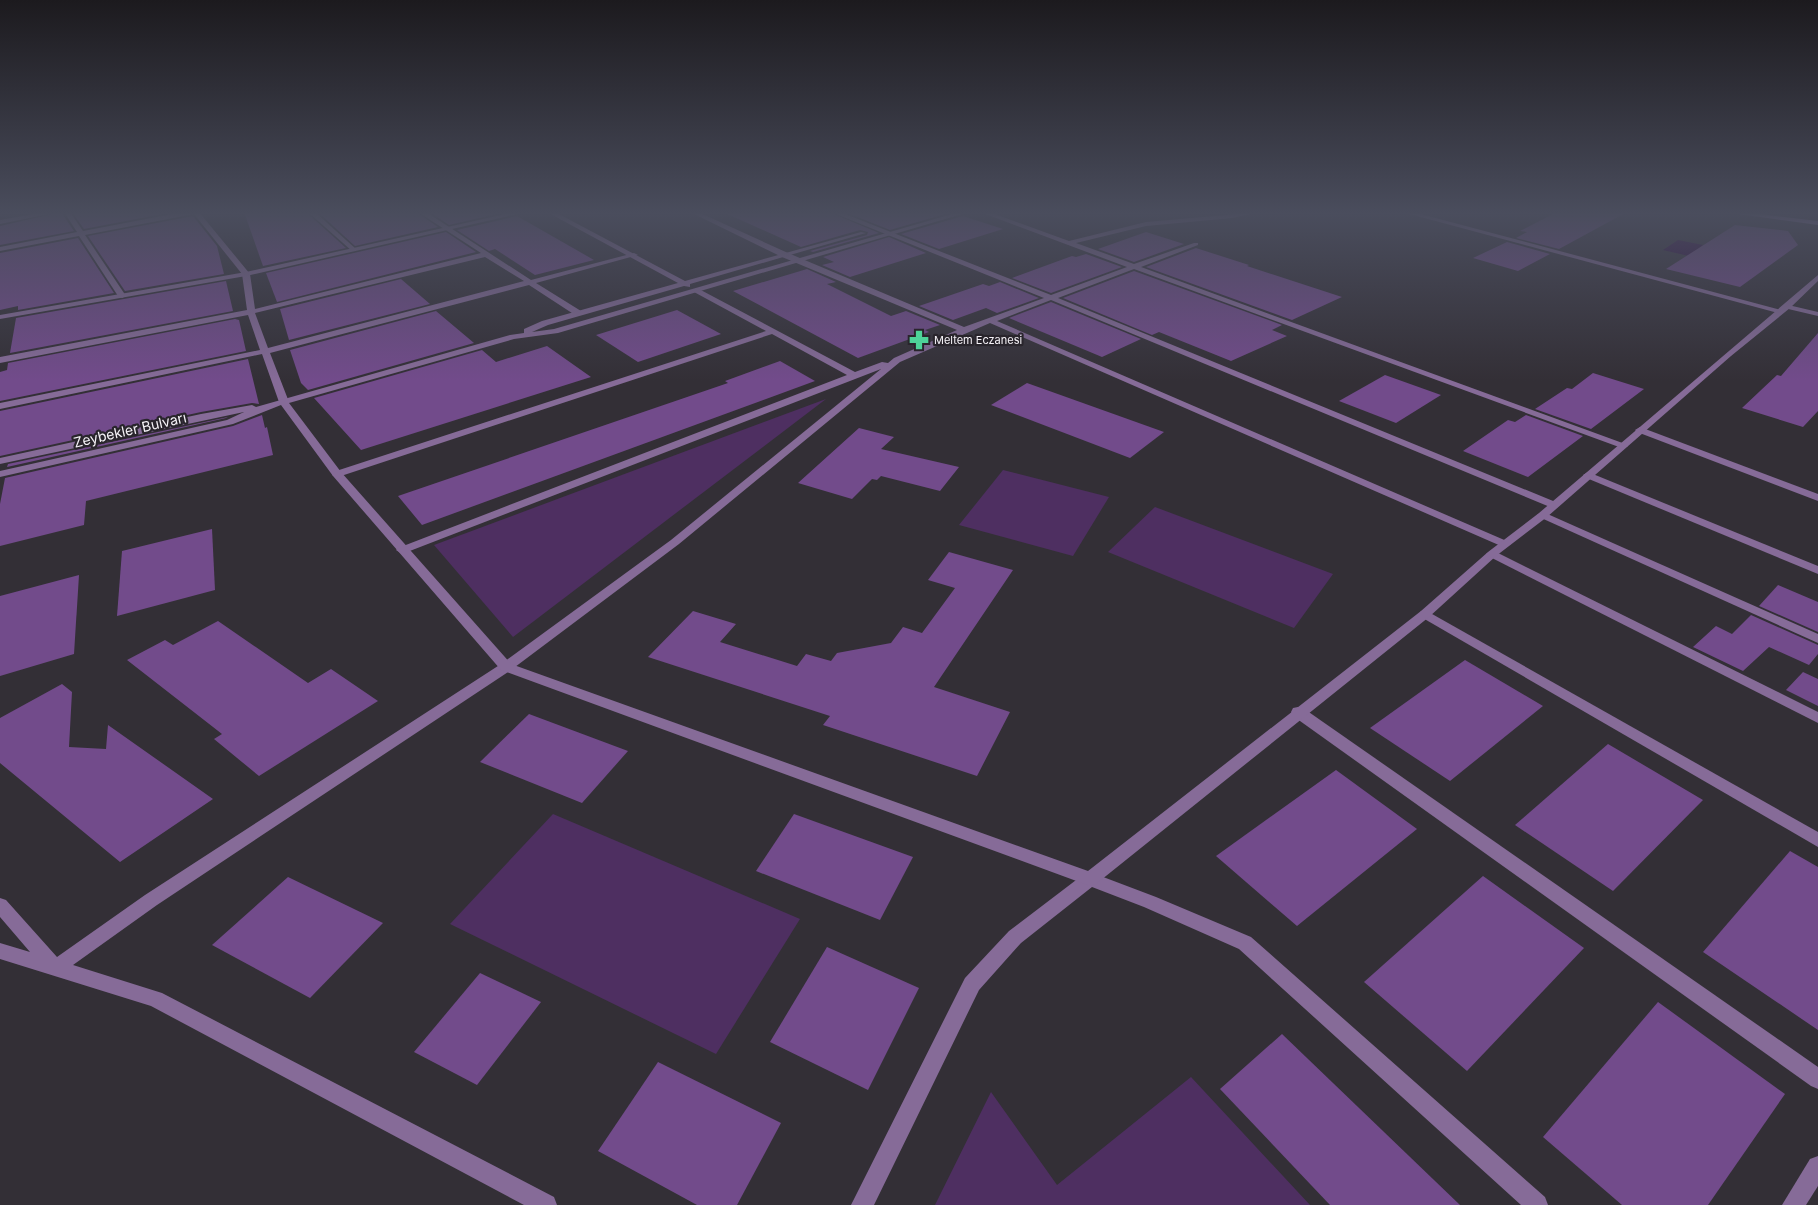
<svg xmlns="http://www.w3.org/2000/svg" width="1818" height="1205" viewBox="0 0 1818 1205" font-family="Inter,sans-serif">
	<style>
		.green { fill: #4e2f61 }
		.water { fill: #2b013e }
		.building { fill: #724b8b }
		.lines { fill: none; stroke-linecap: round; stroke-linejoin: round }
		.minor { fill: #866b98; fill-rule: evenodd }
		.tertiary { fill: #866b98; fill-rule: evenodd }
		.secondary { fill: #b68ad3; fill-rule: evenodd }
		.labels { text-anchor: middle; stroke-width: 4.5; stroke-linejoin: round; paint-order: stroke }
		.far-poi-label { font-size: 11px; fill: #f5f2f7; stroke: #29252c; text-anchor: start }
		.street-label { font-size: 14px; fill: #f5f2f7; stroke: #29252c }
	</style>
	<rect width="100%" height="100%" fill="#332f36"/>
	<g class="green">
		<path d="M826,399L513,637L434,545Z"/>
		<path d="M1003,470L1109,497L1073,556L959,525Z"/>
		<path d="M1155,507L1333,574L1294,628L1108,552Z"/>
		<path d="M553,814L800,919L716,1054L450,924Z"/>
		<path d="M1191,1077L1310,1205H935L991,1092L1057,1185Z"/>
	</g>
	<path class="water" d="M1678,240L1703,245L1689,256L1663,250Z"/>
	<g class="building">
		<path d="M61,212L74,231L0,245V226Z"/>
		<path d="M72,212H173L84,229Z"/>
		<path d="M244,212H306L346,248L263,266Z"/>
		<path d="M318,212H416L438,227L355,246Z"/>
		<path d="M430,212H505L449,225Z"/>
		<path d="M723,212H829L879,233L813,252L810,251L867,235L868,232L860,230L801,247Z"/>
		<path d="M845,212H952L890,230Z"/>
		<path d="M1557,212H1627L1559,249L1516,238L1527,232L1520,231Z"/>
		<path d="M193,216L217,246L224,274L125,291L88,236Z"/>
		<path d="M517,216L594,260L535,275L495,249L489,251L457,230Z"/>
		<path d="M963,216L1003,229L939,249L901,234Z"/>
		<path d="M1735,225L1788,231L1798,245L1740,287L1666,269Z"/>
		<path d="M446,232L476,252L277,302L266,273Z"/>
		<path d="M1146,232L1184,244L1134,262L1098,249Z"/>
		<path d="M889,237L926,253L850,277L822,265L834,262L823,257Z"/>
		<path d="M78,238L114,293L18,310V306L0,310V253Z"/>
		<path d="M1507,242L1550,254L1518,271L1473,258Z"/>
		<path d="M1196,248L1249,265L1247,266L1342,297L1292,320L1146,267Z"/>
		<path d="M1086,254L1122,267L1051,293L1012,278L1072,256L1076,257Z"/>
		<path d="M807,269L836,282L827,284L891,316L906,311L940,325L925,330L929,332L858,358L733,291Z"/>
		<path d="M1134,271L1282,325L1272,330L1287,336L1231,361L1159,332L1152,335L1063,298Z"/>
		<path d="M401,279L430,304L289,340L280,309Z"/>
		<path d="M226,281L233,311L10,353L16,318Z"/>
		<path d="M1000,282L1039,298L997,313L986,308L953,320L919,306L983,284L989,286Z"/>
		<path d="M1051,302L1141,339L1102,357L1009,318Z"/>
		<path d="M677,310L721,334L638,362L596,335Z"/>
		<path d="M436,311L474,343L308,390L301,383L290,350Z"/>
		<path d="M235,319L239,320L246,351L0,401V372L7,370L8,363Z"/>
		<path d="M1818,333V411L1803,427L1742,408L1777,375L1781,376Z"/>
		<path d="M547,346L591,377L361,450L314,398L482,350L496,362Z"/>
		<path d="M248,359L259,404L252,403L201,412L0,456V411Z"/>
		<path d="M780,361L815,381L422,525L398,496L728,383L725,381Z"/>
		<path d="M1593,373L1644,389L1591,429L1535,409L1567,388L1572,389Z"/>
		<path d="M1385,375L1441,395L1396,423L1339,401Z"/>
		<path d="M1027,383L1164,432L1130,458L991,405Z"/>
		<path d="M262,415L265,428L267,427L273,455L86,501L84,525L0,546V504L5,478L233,426Z"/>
		<path d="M1526,415L1583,436L1528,477L1463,451L1508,420L1515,422Z"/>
		<path d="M228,417L226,418L7,467L8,464Z"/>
		<path d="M859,428L894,437L881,449L959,467L940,491L881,476L877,480L872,479L852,499L798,483Z"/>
		<path d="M212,529L215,590L117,616L122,551Z"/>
		<path d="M949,552L1013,570L934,687L1010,712L977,776L823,725L830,716L648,657L693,611L736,624L720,642L797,666L806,654L831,661L837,653L891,643L903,627L922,633L955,588L928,580Z"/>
		<path d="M79,575L74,654L0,676V596Z"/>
		<path d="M1778,585L1818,602V632L1759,606Z"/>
		<path d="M1751,615L1818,645V654L1809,665L1769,647L1743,671L1693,647L1716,626L1732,634Z"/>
		<path d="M218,621L308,683L331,669L378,701L259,776L214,739L222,734L127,660L165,640L173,645Z"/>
		<path d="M1465,660L1543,706L1450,781L1370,728Z"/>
		<path d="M1803,672L1818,679V706L1786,690Z"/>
		<path d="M62,684L72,692L69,747L106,749L108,725L213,799L120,862L0,763V718Z"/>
		<path d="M529,714L628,751L582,803L480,762Z"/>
		<path d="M1608,744L1703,800L1613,891L1515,825Z"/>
		<path d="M1336,770L1417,829L1297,926L1216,856Z"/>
		<path d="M794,814L913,857L880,920L756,871Z"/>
		<path d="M1790,851L1818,867V1030L1703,952Z"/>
		<path d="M1483,876L1584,948L1467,1071L1364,982Z"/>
		<path d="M288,877L383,923L310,998L212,945Z"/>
		<path d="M827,947L919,988L868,1090L770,1042Z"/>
		<path d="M480,973L541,1002L477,1085L414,1052Z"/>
		<path d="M1658,1002L1785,1094L1708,1205H1622L1543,1137Z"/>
		<path d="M1282,1034L1460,1205H1330L1220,1089Z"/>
		<path d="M658,1062L781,1123L737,1205H697L598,1151Z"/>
	</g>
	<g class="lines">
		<g class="minor">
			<path d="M45,212H59L0,224V220Z"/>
			<path d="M64,212H70L83,231L183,212H199L250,274L255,309L481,253L418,212H426L531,280L634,253L638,255L536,283L581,311V315H575L529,285L270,353L289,402L284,405L279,402L262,354L0,409V403L260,350L248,315L0,363V357L247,310L242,274L194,214L85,235L126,296L122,298L118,296L79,236L0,251V247L77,232ZM485,257L524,281L268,348L255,313Z"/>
			<path d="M308,212H315L356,249V251H352Z"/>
			<path d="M690,212H698L788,253L964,327L1044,298L831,212H840L1051,295L1127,267L980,212H989L1069,241L1146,222L1260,212L1232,218L1146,226L1076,243L1134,264L1194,243H1198V245L1141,267L1628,445L1627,447H1619L1134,269L1058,298L1558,503L1559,505L1554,508L1550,507L1051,300L997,321L1509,542L1511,544L1505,547L1501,546L990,323L900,362L679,544L511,670L157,905L73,965L162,993L554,1197L557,1205H524L151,1006L0,959V943L30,952L0,917V898L6,900L57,957L145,895L501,664L671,540L881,369L402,554L396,550L398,548L847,375L772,334L341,476H333L332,474L333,472L766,331L694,292L693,290L697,288L855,372L882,362L888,363L894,358L957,330L782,257Z"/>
			<path d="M1402,212H1413L1785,311L1778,313Z"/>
			<path d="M1784,304L1818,312V316L1784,308Z"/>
			<path d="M1640,427L1818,494V501L1637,432L1635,430Z"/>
			<path d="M1588,472L1818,566V574L1584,477L1583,475Z"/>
			<path d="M1543,512L1818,634V643L1539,517L1537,515Z"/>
			<path d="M1492,550L1818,712V723L1488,556L1486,554Z"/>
			<path d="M1425,610L1818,832V847L1421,617L1419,614L1421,611Z"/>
			<path d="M1298,707L1303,708L1818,1067V1089L1811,1086L1293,716L1291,712L1293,708Z"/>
			<path d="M1090,872L1156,897L1251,937L1545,1197L1548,1205H1521L1239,949L1144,907L1092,887L1021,943L979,990L874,1205H851L965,978L1009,931L1084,874Z"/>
			<path d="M1818,1156V1186L1806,1205H1782L1810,1159Z"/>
		</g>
		<g class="tertiary">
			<path d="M514,212H526L246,276L0,319V315L246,272Z"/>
			<path d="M547,212H555L685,281L861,232L866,233L690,284V287L684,286L548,325L532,332L554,329L959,212H969L558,333L514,339L289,403L341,472L511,664L1088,871L1421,611L1488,552L1539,513L1818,275V281L1790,308L1731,356L1547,517L1496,556L1429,617L1096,884L1090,886L501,670L333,476L281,405L233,424L0,477V471L227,420L244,412L0,464V458L201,414L252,405L256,407L510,335L524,333V329L542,321L678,283Z"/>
		</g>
		<path class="secondary" d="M1724,212H1744L1818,221V225Z"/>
	</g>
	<linearGradient id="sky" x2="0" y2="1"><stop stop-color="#1c1a1e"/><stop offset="0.56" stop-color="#4a4d5d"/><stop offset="1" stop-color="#4a4d5d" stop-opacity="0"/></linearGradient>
	<rect width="1818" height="381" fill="url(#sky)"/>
	<defs>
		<symbol id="pharmacy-bare" viewBox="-9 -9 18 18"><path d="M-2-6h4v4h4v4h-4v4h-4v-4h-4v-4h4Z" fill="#4ed399" stroke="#29252c" stroke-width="2.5" paint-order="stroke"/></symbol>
	</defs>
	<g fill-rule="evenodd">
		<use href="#pharmacy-bare" x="905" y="326" width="28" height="28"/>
	</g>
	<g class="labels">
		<g class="far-poi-label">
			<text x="934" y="344">Meltem Eczanesi</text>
		</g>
		<g class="street-label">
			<text transform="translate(130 430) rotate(-13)" y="5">Zeybekler Bulvarı</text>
		</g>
	</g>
</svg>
